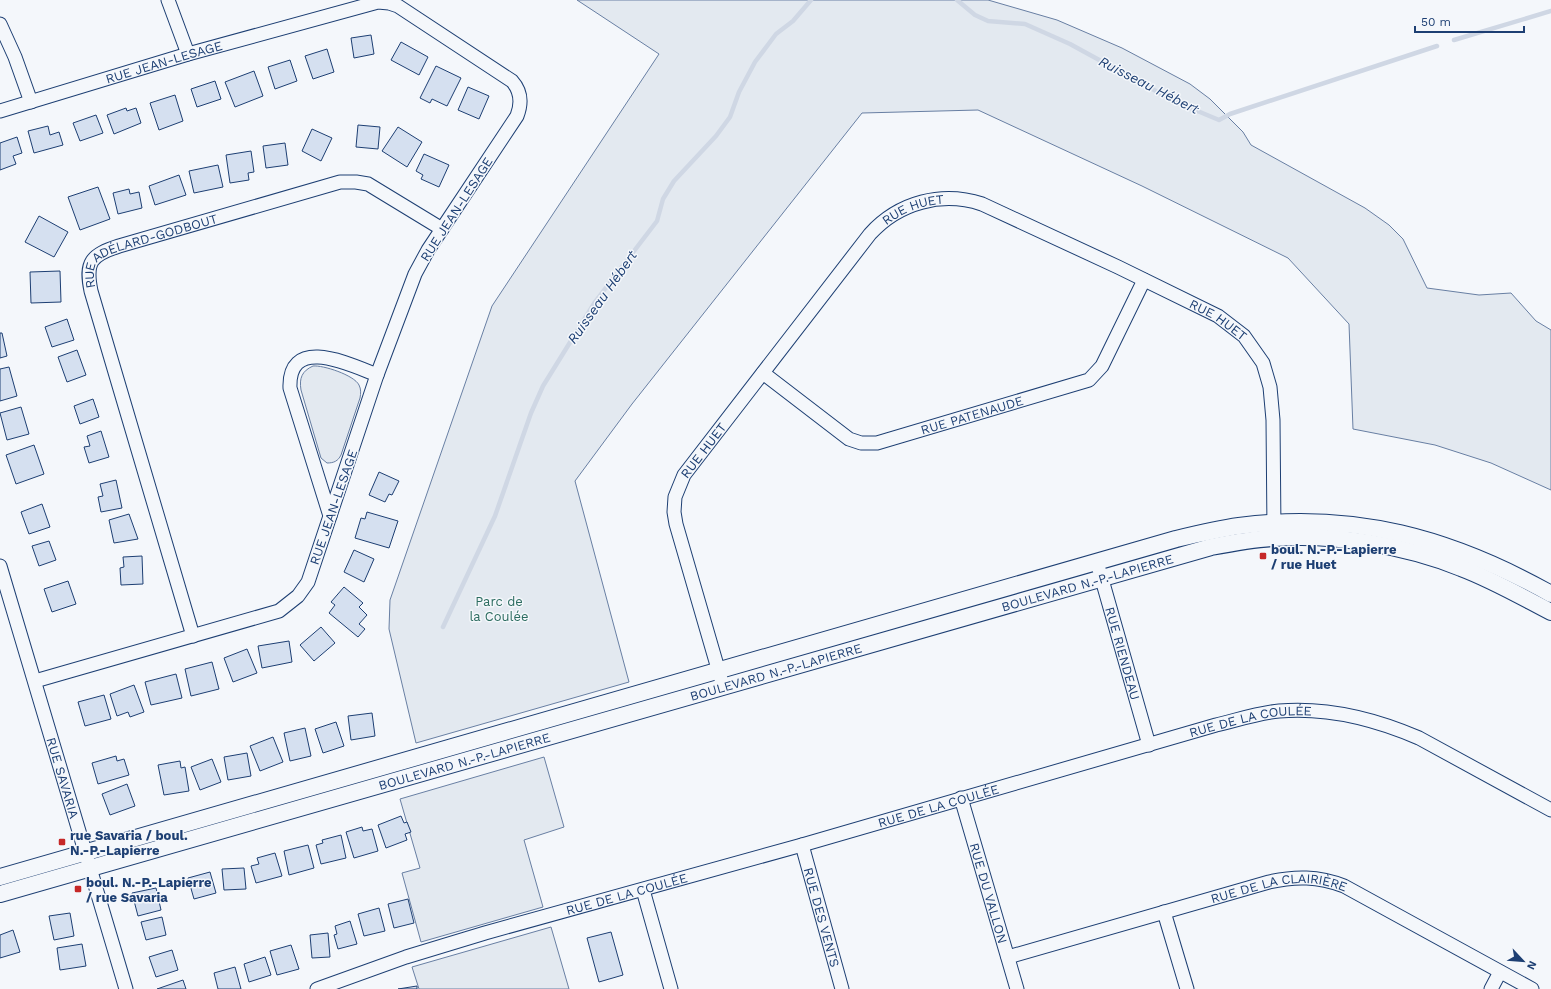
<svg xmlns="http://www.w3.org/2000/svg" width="1551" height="989" viewBox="0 0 1551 989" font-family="'Work Sans',sans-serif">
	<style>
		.green { fill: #e3e9f0; stroke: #687fa3 }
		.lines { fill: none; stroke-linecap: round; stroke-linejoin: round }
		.stream { stroke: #cfd7e4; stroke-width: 4.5 }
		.building { fill: #d5e0f0; stroke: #1d3f73 }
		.minor-casing { stroke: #1d3f73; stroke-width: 15 }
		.tertiary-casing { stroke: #1d3f73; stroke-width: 18 }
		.minor { stroke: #f4f7fb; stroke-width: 13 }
		.tertiary { stroke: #f4f7fb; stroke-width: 16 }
		.poi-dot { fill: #c62828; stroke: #f4f7fb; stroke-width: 1.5 }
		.labels { text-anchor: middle; stroke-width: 3; stroke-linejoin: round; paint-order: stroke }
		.street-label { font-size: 13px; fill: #1d3f73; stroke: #f4f7fb }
		.poi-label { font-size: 13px; font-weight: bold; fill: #1d3f73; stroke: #f4f7fb; text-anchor: start }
		.park-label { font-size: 13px; fill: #2c6c60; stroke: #f4f7fb }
		.water-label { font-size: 14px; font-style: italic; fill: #1d3f73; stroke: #f4f7fb }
	</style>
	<rect width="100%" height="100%" fill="#f4f7fb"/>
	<g class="green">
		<path d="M577,0H988L1057,20L1122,48L1190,84L1210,99L1243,132L1251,145L1365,208L1389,225L1403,239L1427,288L1479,295L1511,293L1536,321L1551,330V490L1491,463L1435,445L1353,429L1349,324L1288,258L1142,186L978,110L862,113L632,404L575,481L629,682L416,743L389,629L390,600L492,306L659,54Z"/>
		<path d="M313,366C323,365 354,375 359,385C361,389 361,393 360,398L341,455C338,461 334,463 327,463L321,458L301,390C299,378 302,371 313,366Z"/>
		<path d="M544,757L564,827L524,840L543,907L421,942L402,873L420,868L400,799Z"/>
		<path d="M551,927L569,989H419L412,967Z"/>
	</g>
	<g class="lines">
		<g class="stream">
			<path d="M957,0L975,15L988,21L1025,24L1070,44L1176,102L1219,120L1230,114L1437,46"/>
			<path d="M1454,40L1551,11"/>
			<path d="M443,627L495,516L531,413L543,386L595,302L657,221L663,199L674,181L716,136L730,117L739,92L755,62L776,34L793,21L811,0"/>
		</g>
	</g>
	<g class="building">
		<path d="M371,35L374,54L354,58L351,38Z"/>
		<path d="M401,42L428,57L419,75L391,60Z"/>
		<path d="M327,49L334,72L313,79L305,56Z"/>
		<path d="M290,60L297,81L275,89L268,67Z"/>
		<path d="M436,66L461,78L447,106L432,99L430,103L420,98Z"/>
		<path d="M254,71L263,96L235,107L225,82Z"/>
		<path d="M215,81L221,99L197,107L191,89Z"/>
		<path d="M468,87L489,96L479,119L458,110Z"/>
		<path d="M175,95L183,121L159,130L150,103Z"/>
		<path d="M126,108L127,111L136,108L141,123L114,134L107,115Z"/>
		<path d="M96,115L103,133L80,141L73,123Z"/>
		<path d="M358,125L380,127L378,149L356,147Z"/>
		<path d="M48,126L50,135L59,132L63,145L34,153L28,131Z"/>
		<path d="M398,127L422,142L407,167L382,151Z"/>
		<path d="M312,129L332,138L321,161L302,151Z"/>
		<path d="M17,137L22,153L13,156L16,164L0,170V143Z"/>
		<path d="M285,143L288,165L266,168L263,146Z"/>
		<path d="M251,151L254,172L248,173L249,180L230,183L226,155Z"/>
		<path d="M424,154L449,165L439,187L421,179L423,175L416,171Z"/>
		<path d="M218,165L223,187L194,193L189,171Z"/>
		<path d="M179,175L186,195L155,205L149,186Z"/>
		<path d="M98,187L110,219L80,230L68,197Z"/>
		<path d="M129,189L130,194L139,192L142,208L118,214L113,193Z"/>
		<path d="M39,216L68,232L54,257L25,242Z"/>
		<path d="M60,271L61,302L31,303L30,272Z"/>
		<path d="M67,319L74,340L52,347L45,327Z"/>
		<path d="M0,333H2L7,356L0,358Z"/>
		<path d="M77,350L86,375L67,382L58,357Z"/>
		<path d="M9,367L17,396L0,401V369Z"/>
		<path d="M93,399L99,417L80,424L74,406Z"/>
		<path d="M21,407L29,434L7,440L0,413Z"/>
		<path d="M101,431L109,457L89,463L84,447L90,446L87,436Z"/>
		<path d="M34,445L44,474L16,484L6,455Z"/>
		<path d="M379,472L399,481L392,495L389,494L385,502L369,495Z"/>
		<path d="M116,480L122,508L101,512L98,497L103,496L100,484Z"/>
		<path d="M42,504L50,527L29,534L21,512Z"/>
		<path d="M367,512L398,521L389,548L355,538L361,518L365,519Z"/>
		<path d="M129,514L138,539L114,543L109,520Z"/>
		<path d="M49,541L56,560L39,566L32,546Z"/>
		<path d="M354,550L374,559L364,582L344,572Z"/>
		<path d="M142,556L143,584L121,585L120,568L124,567L123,557Z"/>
		<path d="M68,581L76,604L52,612L44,589Z"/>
		<path d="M344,587L363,603L359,607L367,615L359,624L365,629L358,637L329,613L335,605L331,602Z"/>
		<path d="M321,627L335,643L314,661L300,645Z"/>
		<path d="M289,641L292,662L262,668L258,646Z"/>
		<path d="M247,649L257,673L233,682L224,658Z"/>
		<path d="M212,662L219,689L191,696L185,669Z"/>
		<path d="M176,674L182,698L151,705L145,682Z"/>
		<path d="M134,685L144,712L130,717L128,712L117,716L110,694Z"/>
		<path d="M104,695L111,719L85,726L78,702Z"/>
		<path d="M372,713L375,736L351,740L348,716Z"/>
		<path d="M336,722L344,746L323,753L315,729Z"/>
		<path d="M305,728L311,756L290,761L284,733Z"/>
		<path d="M273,737L283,762L260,771L250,746Z"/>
		<path d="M247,753L251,776L228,780L224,757Z"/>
		<path d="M116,756L117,761L124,759L129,775L98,784L92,763Z"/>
		<path d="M212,759L221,782L200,790L191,767Z"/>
		<path d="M180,761L181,768L185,767L189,791L164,795L158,765Z"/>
		<path d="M127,784L135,806L110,815L102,794Z"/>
		<path d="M401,816L404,823L407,822L411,832L405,834L407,840L386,848L378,825Z"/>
		<path d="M362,827L363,831L372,829L378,851L354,858L346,832Z"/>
		<path d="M341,835L346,858L321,864L316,845L323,843L322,840Z"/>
		<path d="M308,845L314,868L289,875L284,851Z"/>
		<path d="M275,853L282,876L256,883L251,866L259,864L257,858Z"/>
		<path d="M244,868L246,889L224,890L222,869Z"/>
		<path d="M210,872L216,893L194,899L188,878Z"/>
		<path d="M156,888L161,910L138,916L132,893Z"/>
		<path d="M408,899L414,923L394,928L388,904Z"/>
		<path d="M379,908L385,931L364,936L358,914Z"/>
		<path d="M70,913L74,936L54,940L49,916Z"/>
		<path d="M162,917L166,935L146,940L141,922Z"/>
		<path d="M350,921L357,944L338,949L334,935L337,934L335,926Z"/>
		<path d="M13,930L20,952L0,958V935Z"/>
		<path d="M611,932L623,975L599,982L587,938Z"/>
		<path d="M328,933L330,957L312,958L310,935Z"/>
		<path d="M82,944L86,966L60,970L57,948Z"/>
		<path d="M291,945L299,969L277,975L270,951Z"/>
		<path d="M172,950L178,970L156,977L149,957Z"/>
		<path d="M265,957L271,975L249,982L244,964Z"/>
		<path d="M235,967L241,989H218L214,973Z"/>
		<path d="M183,980L186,989H157Z"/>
		<path d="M417,986V989H398Z"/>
	</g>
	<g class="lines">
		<defs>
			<g id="minor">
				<path d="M168,0L188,54"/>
				<path d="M0,24L15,57L31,102"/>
				<path id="s1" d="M0,111L188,54L378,2L389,3L398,6L512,81C521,91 522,103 517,116L428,250L415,274L377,375L308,582L298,596L279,611L35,681"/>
				<path id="s2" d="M763,373L849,439L861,443H877L1089,380L1102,366L1144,280"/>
				<path d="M330,516L290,388C288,334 351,365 377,375"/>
				<path id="s3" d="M1097,562L1149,745"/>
				<path id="s4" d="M0,566L126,989"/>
				<path id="s5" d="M193,636L91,291C85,262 91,255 119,246L340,182H356L368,184L442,229"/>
				<path id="s6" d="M723,686L676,524L674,512L675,497L684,475L870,234C899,202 942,191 982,204L1118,267L1218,316L1244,336L1263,363L1270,387L1273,420L1274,531"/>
				<path id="s7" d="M961,798L1017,989"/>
				<path id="s8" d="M802,845L842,989"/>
				<path d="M643,890L671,989"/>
				<path d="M1164,912L1187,989"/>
				<path id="s9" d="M1008,957L1269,882C1295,876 1318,876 1344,886L1532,989"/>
				<path id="s10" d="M317,989L406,957L485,933L802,845L1216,725C1237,720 1258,713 1279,711C1327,707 1375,719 1419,738L1551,810"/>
				<path d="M1491,989L1500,972"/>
			</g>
			<g id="tertiary">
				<path d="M0,877L1176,539C1197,534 1218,529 1239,526C1354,511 1451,538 1551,594"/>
				<path id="s11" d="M0,894L1211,547C1232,543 1253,539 1274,538C1333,533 1407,546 1461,568C1493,580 1522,597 1551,612"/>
			</g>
		</defs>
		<use href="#minor" class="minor-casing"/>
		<use href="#tertiary" class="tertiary-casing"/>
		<use href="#minor" class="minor"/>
		<use href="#tertiary" class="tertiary"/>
	</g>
	<g class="poi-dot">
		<rect x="1259" y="552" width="8" height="8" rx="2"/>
		<rect x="58" y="838" width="8" height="8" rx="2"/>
		<rect x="74" y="885" width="8" height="8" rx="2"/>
	</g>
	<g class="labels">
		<g class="street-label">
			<text dy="5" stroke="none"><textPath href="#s1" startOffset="171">RUE JEAN-LESAGE</textPath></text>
			<text transform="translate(456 209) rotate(-57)" y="5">RUE JEAN-LESAGE</text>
			<text dy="5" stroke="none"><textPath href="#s6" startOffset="575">RUE HUET</textPath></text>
			<text dy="5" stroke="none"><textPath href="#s5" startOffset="443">RUE ADÉLARD-GODBOUT</textPath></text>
			<text dy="5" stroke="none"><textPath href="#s6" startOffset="910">RUE HUET</textPath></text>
			<text dy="5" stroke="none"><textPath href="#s2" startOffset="236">RUE PATENAUDE</textPath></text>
			<text dy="5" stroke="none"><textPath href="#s6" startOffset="251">RUE HUET</textPath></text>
			<text transform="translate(333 507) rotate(-71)" y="5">RUE JEAN-LESAGE</text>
			<text dy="5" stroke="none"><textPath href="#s11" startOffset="1131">BOULEVARD N.-P.-LAPIERRE</textPath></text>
			<text dy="5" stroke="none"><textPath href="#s3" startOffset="95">RUE RIENDEAU</textPath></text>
			<text dy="5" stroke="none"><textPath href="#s11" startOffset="807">BOULEVARD N.-P.-LAPIERRE</textPath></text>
			<text dy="5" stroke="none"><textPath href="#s10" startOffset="972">RUE DE LA COULÉE</textPath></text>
			<text dy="5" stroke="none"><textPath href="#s11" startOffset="483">BOULEVARD N.-P.-LAPIERRE</textPath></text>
			<text dy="5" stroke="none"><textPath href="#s4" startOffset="221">RUE SAVARIA</textPath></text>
			<text dy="5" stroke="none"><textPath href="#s10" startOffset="648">RUE DE LA COULÉE</textPath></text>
			<text dy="5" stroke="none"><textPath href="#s7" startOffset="99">RUE DU VALLON</textPath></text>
			<text dy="5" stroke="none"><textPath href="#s10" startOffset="324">RUE DE LA COULÉE</textPath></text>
			<text dy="5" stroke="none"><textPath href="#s9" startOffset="281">RUE DE LA CLAIRIÈRE</textPath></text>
			<text dy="5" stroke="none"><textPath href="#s8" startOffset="75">RUE DES VENTS</textPath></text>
		</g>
		<g class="poi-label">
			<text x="1271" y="554">boul. N.-P.-Lapierre<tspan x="1271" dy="15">/ rue Huet</tspan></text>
			<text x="70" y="840">rue Savaria / boul.<tspan x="70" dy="15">N.-P.-Lapierre</tspan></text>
			<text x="86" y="887">boul. N.-P.-Lapierre<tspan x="86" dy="15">/ rue Savaria</tspan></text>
		</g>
		<g class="park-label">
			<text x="499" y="606">Parc de<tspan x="499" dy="15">la Coulée</tspan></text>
		</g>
		<g class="water-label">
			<text transform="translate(1149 85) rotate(27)" y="5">Ruisseau Hébert</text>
			<text transform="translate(602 297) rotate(-55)" y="5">Ruisseau Hébert</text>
		</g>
	</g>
	<g transform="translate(1523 961) rotate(116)" stroke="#f4f7fb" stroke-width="3" paint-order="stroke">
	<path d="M0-3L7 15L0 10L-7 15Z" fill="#1d3f73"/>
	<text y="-6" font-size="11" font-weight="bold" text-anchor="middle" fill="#1d3f73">N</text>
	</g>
	<path d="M1415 26v6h109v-6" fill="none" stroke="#1d3f73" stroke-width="2"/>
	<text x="1421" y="26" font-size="12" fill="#1d3f73" stroke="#f4f7fb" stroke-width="3" paint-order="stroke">50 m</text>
</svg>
